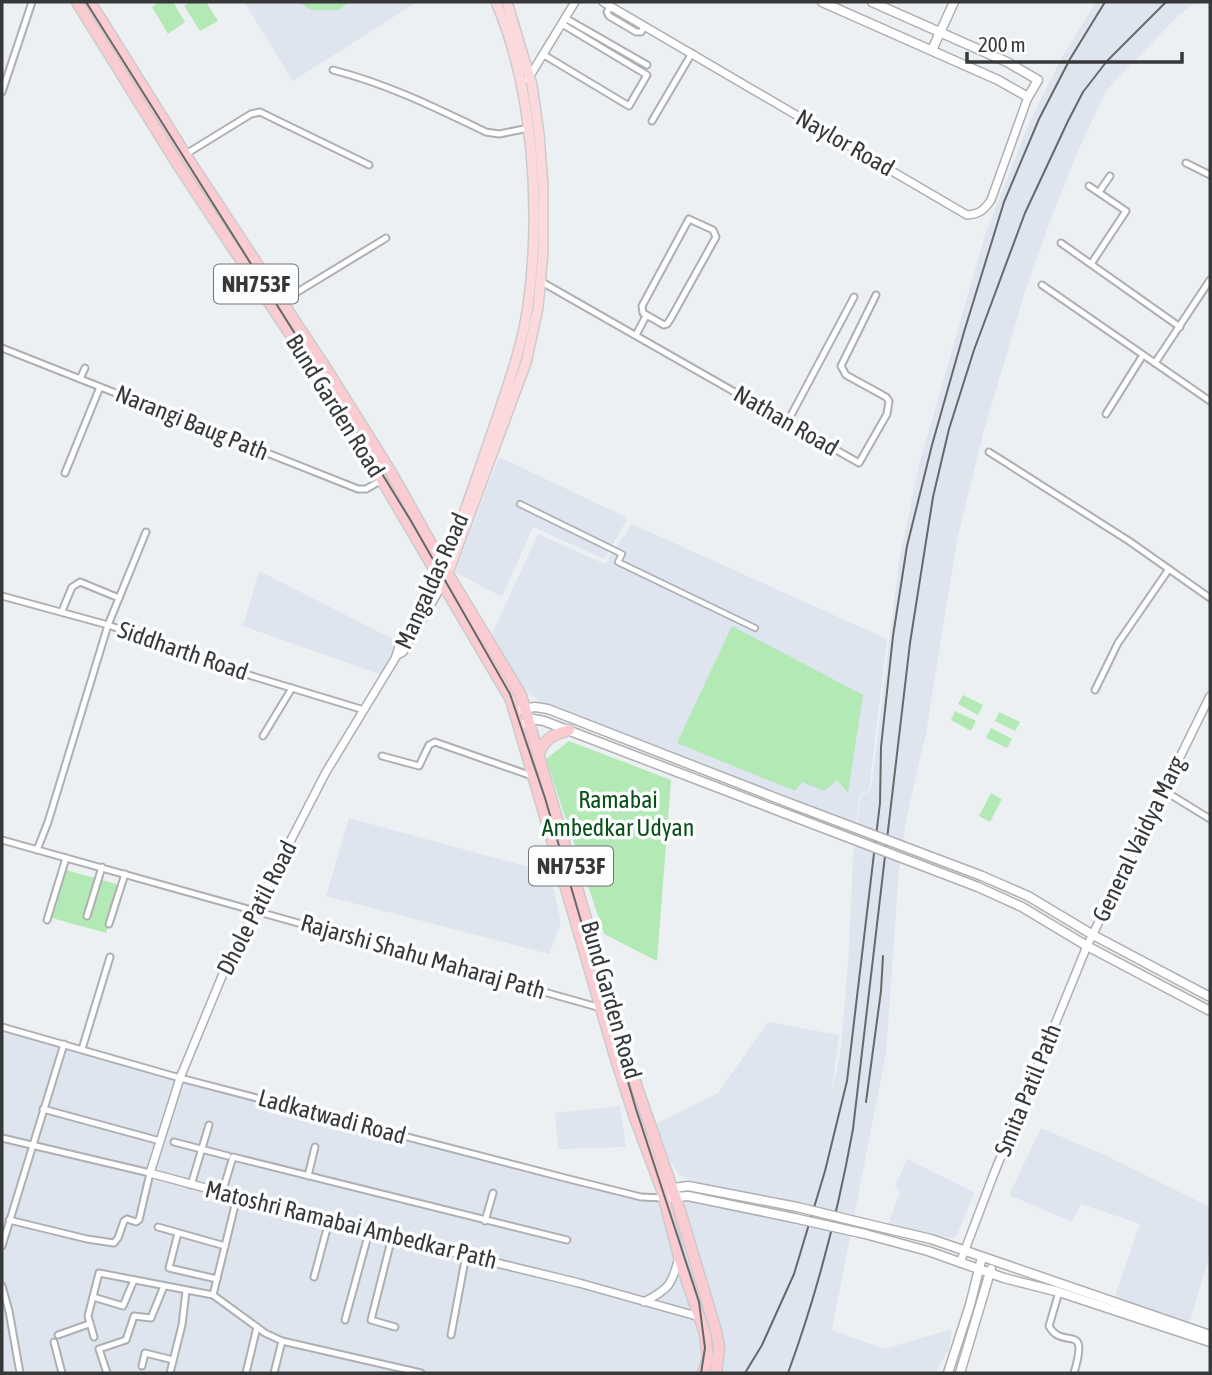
<svg xmlns="http://www.w3.org/2000/svg" width="1212" height="1375" viewBox="0 0 1212 1375" font-family="'Asap Condensed',sans-serif">
	<style>
		.built { fill: #dee5ef }
		.green { fill: #b2e9b4 }
		.lines { fill: none; stroke-linecap: round; stroke-linejoin: round }
		.pedestrian-casing { stroke: #adafb3; stroke-width: 8 }
		.minor-casing { stroke: #adafb3; stroke-width: 9 }
		.tertiary-casing { stroke: #adafb3; stroke-width: 10 }
		.secondary-casing { stroke: #adafb3; stroke-width: 11 }
		.primary-casing { stroke: #cbcbcc; stroke-width: 12 }
		.trunk-casing { stroke: #cbcbcc; stroke-width: 13 }
		.pedestrian { stroke: #fff; stroke-width: 4.5 }
		.minor { stroke: #fff; stroke-width: 5 }
		.tertiary { stroke: #fff; stroke-width: 7 }
		.secondary { stroke: #fff; stroke-width: 8 }
		.primary { stroke: #fbd9dd; stroke-width: 9 }
		.trunk { stroke: #faccd2; stroke-width: 10 }
		.rail { stroke: #67686a; stroke-width: 2 }
		.secondary-bridge-casing { stroke: #adafb3; stroke-width: 11; stroke-linecap: butt }
		.secondary-bridge { stroke: #fff; stroke-width: 8 }
		.labels { text-anchor: middle; stroke-width: 7; stroke-linejoin: round; paint-order: stroke }
		.shield { fill: #fcfdfe; stroke: #727374; stroke-width: 2 }
		.shield-label { font-size: 23px; font-weight: bold; fill: #373839 }
		.street-label { font-size: 24px; fill: #373839; stroke: #fcfdfe }
		.park-label { font-size: 24px; fill: #084f16; stroke: #fcfdfe }
	</style>
	<rect width="100%" height="100%" fill="#edf0f3"/>
	<g class="built">
		<path d="M244,2H417L293,81Z"/>
		<path d="M1096,2H1196L1176,18L1106,91L1077,153L1049,223L1025,292L984,430L957,540L926,733L906,820L899,870L886,1053L832,1330L884,1349L952,1329L949,1349L935,1373H2V1026L119,1060L641,1197L707,1198L806,1216L809,1206L692,1181L679,1174L667,1156L656,1124L718,1093L768,1022L839,1035L831,1098L841,1048L849,949L853,858L861,795L870,791L872,783L899,561L919,465L986,232L1030,121L1061,59Z"/>
		<path d="M499,457L628,518L604,559L533,527L502,597L455,572Z"/>
		<path d="M632,524L887,639L869,790L860,794L856,825L706,764L539,701L525,689L491,636L538,534L605,564Z"/>
		<path d="M259,571L397,641L382,675L243,626Z"/>
		<path d="M349,818L547,872L552,882L561,922L549,954L326,896Z"/>
		<path d="M620,1106L626,1147L558,1149L555,1113Z"/>
		<path d="M1041,1128L1107,1156L1210,1207V1254L1189,1325L1114,1299L1140,1224L1081,1204L1072,1222L1009,1195Z"/>
		<path d="M907,1159L974,1192L957,1235L953,1238L925,1234L888,1224L900,1192L895,1187Z"/>
	</g>
	<g class="green">
		<path d="M159,2H173L185,22L168,34L152,7Z"/>
		<path d="M190,2H206L218,21L200,31L184,6Z"/>
		<path d="M299,2H349L339,10H311Z"/>
		<path d="M732,626L863,695L848,793L837,780L824,791L802,782L795,791L677,743Z"/>
		<path d="M963,695L983,705L978,715L958,704Z"/>
		<path d="M955,711L976,721L971,731L951,720Z"/>
		<path d="M999,712L1020,722L1015,731L995,721Z"/>
		<path d="M991,728L1012,739L1007,748L986,738Z"/>
		<path d="M569,741L671,780L657,961L604,934L546,759Z"/>
		<path d="M991,793L1002,799L990,822L979,816Z"/>
		<path d="M66,870L120,885L106,933L52,918Z"/>
	</g>
	<g class="lines">
		<defs>
			<path id="pedestrian" d="M520,504L622,554L618,562L755,628"/>
			<g id="minor">
				<path d="M611,6L607,12L609,16L636,32H641L645,26"/>
				<path d="M565,18L647,65"/>
				<path d="M544,55L629,106L647,75L562,24"/>
				<path d="M333,70C390,85 434,107 486,132L499,134L529,128"/>
				<path d="M2,92L32,2"/>
				<path d="M652,121L692,53"/>
				<path d="M186,154L251,114L260,112L369,165"/>
				<path d="M1186,163L1210,175"/>
				<path d="M1089,186L1126,211L1091,264"/>
				<path d="M1099,192L1110,176"/>
				<path d="M689,219L713,230L716,237L671,318L667,324L664,325L643,313L642,306Z"/>
				<path d="M1061,243L1180,327"/>
				<path d="M540,281L859,463L887,414L889,401L886,397L846,375L841,366L876,295"/>
				<path d="M1042,285L1210,401"/>
				<path d="M281,302L386,238"/>
				<path d="M636,335L646,316"/>
				<path d="M2,348L358,489H366L382,480"/>
				<path d="M1155,363L1210,280"/>
				<path d="M80,379L85,368"/>
				<path d="M1106,414L1143,355"/>
				<path d="M788,421L854,297"/>
				<path d="M989,452L1129,541L1210,598"/>
				<path d="M65,473L100,387"/>
				<path d="M2,596L108,625L252,676L364,710"/>
				<path d="M62,611L72,587L80,582L119,598"/>
				<path d="M1095,690L1118,643L1169,569"/>
				<path d="M263,736L292,688"/>
				<path d="M382,756L419,766L429,745L435,742L532,776"/>
				<path d="M1163,790L1210,819"/>
				<path d="M2,840L601,1008"/>
				<path d="M37,850L48,822L108,625L146,532"/>
				<path d="M87,916L102,867"/>
				<path d="M47,920L66,858"/>
				<path d="M109,924L125,874"/>
				<path d="M2,1027L180,1078L569,1179L641,1197L664,1198"/>
				<path d="M82,1049L110,957"/>
				<path d="M43,1109L160,1141"/>
				<path d="M2,1138L150,1173L139,1220L136,1222L127,1219L124,1221L118,1238L114,1243L87,1239L9,1220"/>
				<path d="M174,1142L228,1156"/>
				<path d="M308,1176L315,1147"/>
				<path d="M191,1185L209,1125"/>
				<path d="M222,1193L233,1157L567,1240"/>
				<path d="M485,1221L493,1193"/>
				<path d="M158,1227L225,1246"/>
				<path d="M178,1233L169,1268L217,1279"/>
				<path d="M392,1237L371,1320L395,1327"/>
				<path d="M2,1246L64,1044"/>
				<path d="M314,1277L329,1221"/>
				<path d="M2,1286L9,1311L20,1373"/>
				<path d="M1059,1292L1049,1326C1063,1352 1090,1319 1074,1373"/>
				<path d="M213,1295L237,1197"/>
				<path d="M93,1297L123,1306L134,1280"/>
				<path d="M345,1320L369,1232"/>
				<path d="M58,1335L89,1324"/>
				<path d="M451,1335L466,1255"/>
				<path d="M94,1337L88,1316L99,1273L213,1295L265,1333L282,1341L421,1373"/>
				<path d="M54,1342L62,1373"/>
				<path d="M142,1366L145,1353L173,1360"/>
				<path d="M107,1373L99,1349L126,1340L134,1316L151,1318L164,1286"/>
				<path d="M170,1373L182,1325L186,1291"/>
				<path d="M246,1373L257,1327"/>
				<path d="M274,1373L282,1341"/>
			</g>
			<g id="tertiary">
				<path d="M603,2L967,215C980,214 984,210 991,200L1028,97"/>
				<path d="M528,79L575,2"/>
				<path d="M439,579L398,649L396,657L326,772L227,964L180,1078L150,1173L369,1232L579,1283L700,1317"/>
				<path d="M396,656L403,652L442,585"/>
				<path d="M960,1263L993,1176L1087,946L1210,696"/>
				<path d="M644,1302C669,1289 672,1285 679,1257"/>
			</g>
			<g id="secondary">
				<path d="M822,2L998,80L1028,97L1038,80L1007,62L872,2"/>
				<path d="M932,50L954,2"/>
				<path d="M521,709L535,707L548,709L789,803"/>
				<path d="M525,723L533,719L544,721L784,813"/>
				<path d="M982,876L1028,896L1093,935L1210,997"/>
				<path d="M978,887L1022,907L1087,946L1210,1011"/>
				<path d="M668,1189L688,1186L797,1207"/>
				<path d="M664,1198L688,1196L794,1218"/>
				<path d="M867,1224L931,1239L1210,1335"/>
				<path d="M865,1234L928,1251L1004,1278L1059,1292L1210,1342"/>
				<path d="M948,1373L970,1305L982,1257"/>
				<path d="M960,1373L991,1269"/>
			</g>
			<g id="primary">
				<path d="M443,569C462,522 478,473 495,424C508,385 522,347 528,306C541,212 534,90 496,2"/>
				<path d="M446,578L526,363L538,308L543,252V187L539,134L532,85L507,2"/>
			</g>
			<g id="trunk">
				<path d="M77,2L180,168L316,373L382,480L511,700L615,1056L634,1115L662,1190L679,1257L705,1334L708,1359L703,1373"/>
				<path d="M90,2L190,162L325,367L392,474L448,574L521,695L625,1053L680,1211L716,1331L719,1347L716,1373"/>
				<path d="M538,757C543,739 552,735 569,730"/>
			</g>
		</defs>
		<use href="#pedestrian" class="pedestrian-casing"/>
		<use href="#minor" class="minor-casing"/>
		<use href="#tertiary" class="tertiary-casing"/>
		<use href="#secondary" class="secondary-casing"/>
		<use href="#primary" class="primary-casing"/>
		<use href="#trunk" class="trunk-casing"/>
		<use href="#pedestrian" class="pedestrian"/>
		<use href="#minor" class="minor"/>
		<use href="#tertiary" class="tertiary"/>
		<use href="#secondary" class="secondary"/>
		<use href="#primary" class="primary"/>
		<use href="#trunk" class="trunk"/>
		<g class="rail">
			<path d="M86,2L338,402L411,521L510,694L545,798L636,1109L699,1302L705,1348L701,1373"/>
			<path d="M866,1102L881,991L883,956"/>
			<path d="M745,1373L762,1345L794,1274L825,1171L847,1081L880,803L881,747L893,636L907,546L932,445L964,332L1004,202L1039,119L1070,59L1105,2"/>
			<path d="M788,1373C817,1294 838,1212 853,1129L910,643L933,497L949,429L974,350L1025,213L1068,121L1083,92L1107,61L1166,2"/>
		</g>
		<defs>
			<g id="secondary-bridge">
				<path d="M789,803L982,876"/>
				<path d="M784,813L978,887"/>
				<path d="M797,1207L867,1224"/>
				<path d="M794,1218L865,1234"/>
			</g>
		</defs>
		<use href="#secondary-bridge" class="secondary-bridge-casing"/>
		<use href="#secondary-bridge" class="secondary-bridge"/>
	</g>
	<g class="labels">
		<g class="shield">
			<rect x="214" y="264.5" width="84" height="39" rx="5"/>
			<rect x="529" y="846.5" width="84" height="39" rx="5"/>
		</g>
		<g class="shield-label">
			<text x="256" y="292">NH753F</text>
			<text x="571" y="874">NH753F</text>
		</g>
		<g class="street-label">
			<text transform="translate(845 143) rotate(30)" y="8">Naylor Road</text>
			<text transform="translate(335 406) rotate(58)" y="8">Bund Garden Road</text>
			<text transform="translate(786 421) rotate(30)" y="8">Nathan Road</text>
			<text transform="translate(192 423) rotate(22)" y="8">Narangi Baug Path</text>
			<text transform="translate(432 581) rotate(-66)" y="8">Mangaldas Road</text>
			<text transform="translate(183 651) rotate(19)" y="8">Siddharth Road</text>
			<text transform="translate(1139 839) rotate(-64)" y="8">General Vaidya Marg</text>
			<text transform="translate(257 908) rotate(-63)" y="8">Dhole Patil Road</text>
			<text transform="translate(423 957) rotate(16)" y="8">Rajarshi Shahu Maharaj Path</text>
			<text transform="translate(611 1000) rotate(74)" y="8">Bund Garden Road</text>
			<text transform="translate(1028 1090) rotate(-68)" y="8">Smita Patil Path</text>
			<text transform="translate(332 1117) rotate(15)" y="8">Ladkatwadi Road</text>
			<text transform="translate(351 1225) rotate(14)" y="8">Matoshri Ramabai Ambedkar Path</text>
		</g>
		<g class="park-label">
			<text x="618" y="808">Ramabai<tspan x="618" dy="28">Ambedkar Udyan</tspan></text>
		</g>
	</g>
	<rect width="1212" height="1375" fill="none" stroke="#373839" stroke-width="7"/>
	<path d="M967 52v10h215v-10" fill="none" stroke="#373839" stroke-width="3.5"/>
	<text x="978" y="52" font-size="21" fill="#373839" stroke="#fcfdfe" stroke-width="5" paint-order="stroke">200 m</text>
</svg>
